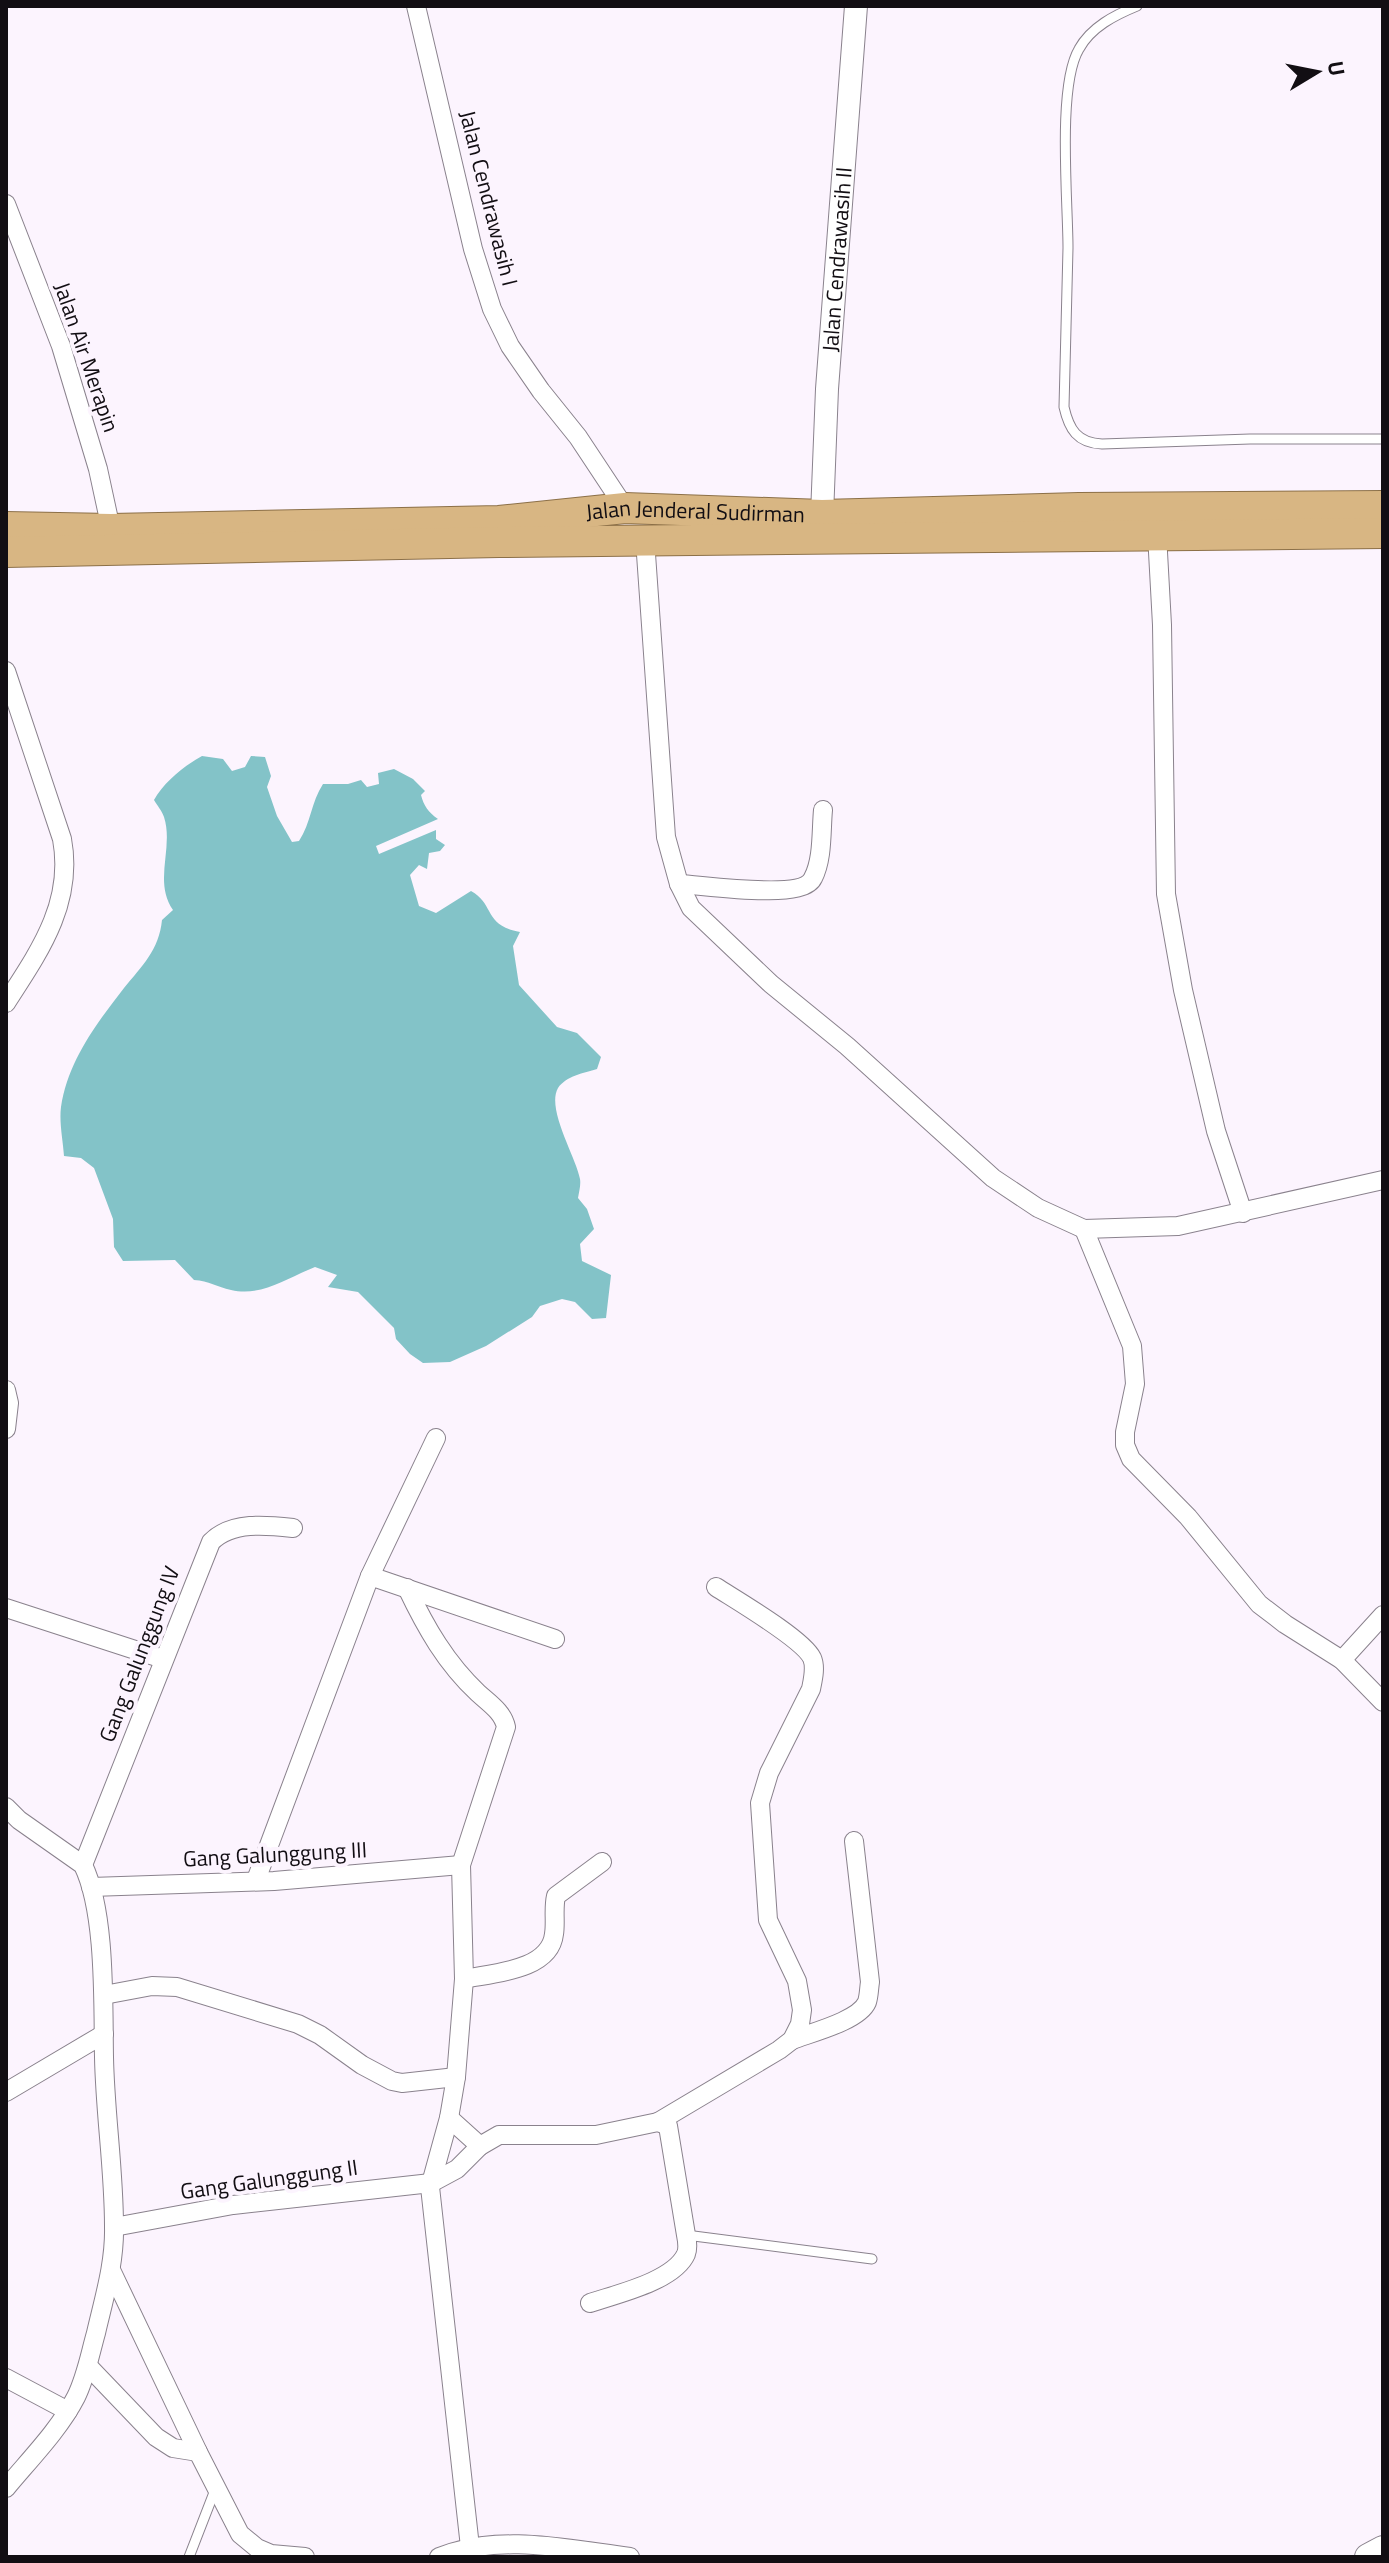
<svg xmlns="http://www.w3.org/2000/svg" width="1389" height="2563" viewBox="0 0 1389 2563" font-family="'Titillium Web',sans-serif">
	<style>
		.water { fill: #83c3c8 }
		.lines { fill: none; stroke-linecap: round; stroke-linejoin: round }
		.service-casing { stroke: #8a828d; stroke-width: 11 }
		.minor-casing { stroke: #8a828d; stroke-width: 20 }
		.tertiary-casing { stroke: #8a828d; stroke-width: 24 }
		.secondary-casing { stroke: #8a828d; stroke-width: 28 }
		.trunk-casing { stroke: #8c7048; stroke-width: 32 }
		.service { stroke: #fff; stroke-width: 9 }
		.minor { stroke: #fff; stroke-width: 18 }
		.tertiary { stroke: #fff; stroke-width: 22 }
		.secondary { stroke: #fff; stroke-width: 26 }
		.trunk { stroke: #d8b683; stroke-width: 30 }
		.labels { text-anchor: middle; stroke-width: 8; stroke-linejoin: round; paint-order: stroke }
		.street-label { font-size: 22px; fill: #120e13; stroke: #fcf4fe }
	</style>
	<rect width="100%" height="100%" fill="#fcf4fe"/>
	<path class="water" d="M202,756L223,759L232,771L245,767L251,756L265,757L271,776L267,787L277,816L292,842L299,841C311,823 311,802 323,784H348L361,780L367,787L379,784L378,773L394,769L413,779L425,791L421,795C424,806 428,812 438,819L376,846L379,854L436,830V839L445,845L440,851L429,853L427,869L419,865L410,875L419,906L436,913L471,891C495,904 483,925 520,932L513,946L519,985L557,1027L577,1033L601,1057L597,1069C584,1073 566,1076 558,1088C546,1109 576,1157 580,1179C581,1185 579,1192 578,1198L587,1209L594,1229L580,1244L582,1261L611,1275L606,1318L592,1319L575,1302L562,1299L540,1306L532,1317L486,1346L450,1362L423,1363L410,1354L396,1339L394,1328L358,1292L328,1287L337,1275L315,1267C287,1278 262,1297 231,1290C217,1287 209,1281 194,1280L175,1260L123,1261L114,1247L113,1219L94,1168L81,1158L64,1156C63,1141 59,1122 61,1107C68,1061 96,1024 124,988C142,966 159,950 162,920L173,910C153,881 174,848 164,817C162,811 157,805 154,800C164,782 184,766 202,756Z"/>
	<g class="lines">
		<defs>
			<g id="service">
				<path d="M1137,6C1115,15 1091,27 1079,49C1057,86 1068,201 1068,248C1067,301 1065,354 1064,407C1069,429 1077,443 1102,444L1250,439H1383"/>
				<path d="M686,2235L872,2259"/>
				<path d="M189,2557L215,2490"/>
			</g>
			<g id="minor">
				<path d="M416,6L473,249L492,309L510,346L541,391L578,437L625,508"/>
				<path d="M6,204L61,346L98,469L111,529"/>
				<path d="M1157,534L1162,625L1166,894L1183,990L1216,1131L1243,1213"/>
				<path d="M645,540L666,837L679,884L691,908L771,984L847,1046L993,1178L1038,1208L1084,1229L1178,1226L1383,1180"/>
				<path d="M6,671L62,839C74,903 39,952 6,1003"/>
				<path d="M679,884C704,885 803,901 813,878C823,859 821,831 823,810"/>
				<path d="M1084,1229L1132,1346L1135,1384L1125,1432V1445L1131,1459L1188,1517L1259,1604L1285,1624L1342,1660L1383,1702"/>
				<path d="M6,1390L9,1403L6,1429"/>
				<path d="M370,1576L555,1639"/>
				<path d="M407,1588C426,1628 446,1663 478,1693C489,1703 503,1712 506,1727L461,1865L464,1979L456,2077L449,2118L430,2187L470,2547"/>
				<path d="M6,1608L163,1659"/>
				<path d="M1342,1660L1383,1615"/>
				<path d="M6,1807L19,1820L83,1865C106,1912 103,2004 104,2057C105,2113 114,2170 114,2226C115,2263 104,2298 96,2333C90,2354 86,2377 76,2397C59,2430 30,2459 6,2488"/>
				<path d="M83,1865L211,1542C231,1521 267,1525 293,1528"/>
				<path d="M256,1880L370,1576L436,1438"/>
				<path d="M91,1887L274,1881L461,1865"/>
				<path d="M464,1979C492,1973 550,1971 554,1934C556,1922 553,1909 556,1896L602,1862"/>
				<path d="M104,1995L152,1986L177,1987L298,2024L320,2035L362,2065L392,2081L402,2083L456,2077"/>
				<path d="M792,2040C810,2033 859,2021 867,2002C869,1996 869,1988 870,1982L854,1841"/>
				<path d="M6,2092L104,2034"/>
				<path d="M449,2118L480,2146L499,2135H596L658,2122L668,2126L686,2235C687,2240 688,2249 686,2254C674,2281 617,2294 590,2303"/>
				<path d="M658,2122L779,2050L792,2040L800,2024L802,2010L797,1981L768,1920L760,1803L769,1773L811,1689C813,1679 816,1667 812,1658C803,1639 736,1600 716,1587"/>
				<path d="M114,2227L233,2205L431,2183L457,2169L480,2146"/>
				<path d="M111,2270L198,2452L240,2534L257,2548L271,2554L305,2557"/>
				<path d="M88,2366L156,2437L173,2448L198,2452"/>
				<path d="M6,2378L68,2411"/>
				<path d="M439,2557C500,2533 567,2549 630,2557"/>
			</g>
			<g id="tertiary">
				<path id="s1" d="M822,515L827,389L856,6"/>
			</g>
			<path id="secondary" d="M1368,2557L1383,2549"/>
			<g id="trunk">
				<path id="s2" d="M6,527L111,529L499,521L625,508L822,515L1079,508L1383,506"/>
				<path d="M6,552L499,542L1383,533"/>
			</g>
		</defs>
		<use href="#service" class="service-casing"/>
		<use href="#minor" class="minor-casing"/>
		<use href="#tertiary" class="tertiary-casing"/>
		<use href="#secondary" class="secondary-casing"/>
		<use href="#trunk" class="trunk-casing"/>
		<use href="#service" class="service"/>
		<use href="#minor" class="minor"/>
		<use href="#tertiary" class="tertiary"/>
		<use href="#secondary" class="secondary"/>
		<use href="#trunk" class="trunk"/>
	</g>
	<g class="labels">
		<g class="street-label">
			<text transform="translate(489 198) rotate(76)" y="8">Jalan Cendrawasih I</text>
			<text dy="8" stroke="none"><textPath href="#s1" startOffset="256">Jalan Cendrawasih II</textPath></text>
			<text transform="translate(87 357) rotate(71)" y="8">Jalan Air Merapin</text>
			<text dy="8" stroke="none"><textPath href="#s2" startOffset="690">Jalan Jenderal Sudirman</textPath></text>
			<text transform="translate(139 1654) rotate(-69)" y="8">Gang Galunggung IV</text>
			<text transform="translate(275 1854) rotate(-3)" y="8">Gang Galunggung III</text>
			<text transform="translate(269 2179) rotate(-8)" y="8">Gang Galunggung II</text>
		</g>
	</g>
	<rect width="1389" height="2563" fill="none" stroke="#120e13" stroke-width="16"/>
	<g transform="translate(1317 72) rotate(80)" stroke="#fcf4fe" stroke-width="6" paint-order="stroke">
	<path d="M0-6L14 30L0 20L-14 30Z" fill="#120e13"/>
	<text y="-12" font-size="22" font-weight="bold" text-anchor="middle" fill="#120e13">U</text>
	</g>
</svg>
